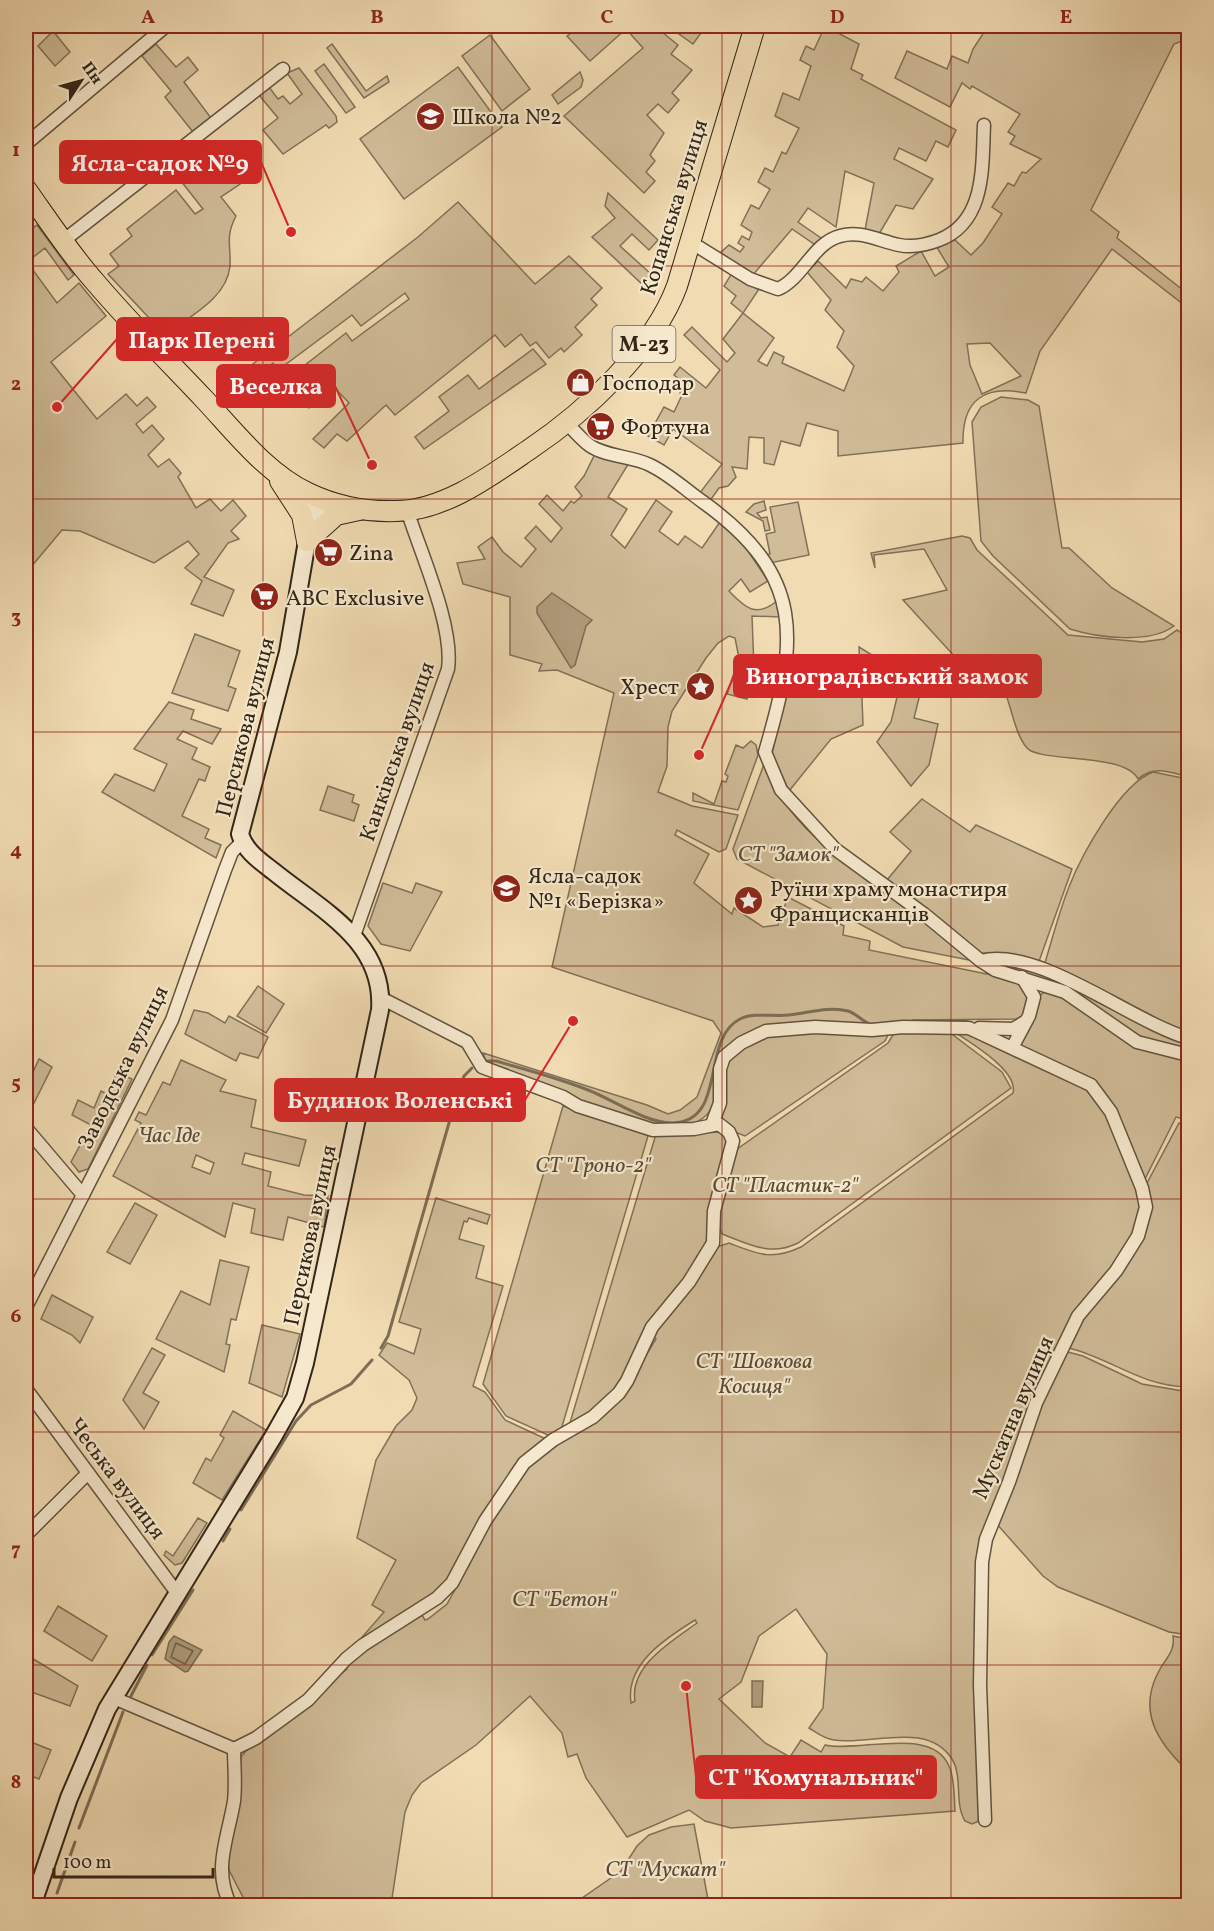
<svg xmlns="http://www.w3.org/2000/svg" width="1214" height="1931" viewBox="0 0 1214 1931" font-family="Vollkorn,serif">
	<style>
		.green { fill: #d0bc98; stroke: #807158; stroke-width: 1.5; fill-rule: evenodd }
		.water { fill: #b09d7d; stroke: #7d6d54; stroke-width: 1.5 }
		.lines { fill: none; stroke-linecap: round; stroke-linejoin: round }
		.shore { stroke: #70624a; stroke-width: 1.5 }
		.stream { stroke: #7d6d54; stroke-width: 3 }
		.minor-casing { stroke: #61533e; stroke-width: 15 }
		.secondary-casing { stroke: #312617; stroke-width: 20 }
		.trunk-casing { stroke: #312617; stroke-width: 22 }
		.minor { stroke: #f6e8cd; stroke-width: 12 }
		.secondary { stroke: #f6e8cd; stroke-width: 16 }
		.trunk { stroke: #f1dbb2; stroke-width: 20 }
		.grid { fill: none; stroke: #8f2418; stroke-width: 1.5; stroke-opacity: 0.55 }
		.labels { text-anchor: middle; stroke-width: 4.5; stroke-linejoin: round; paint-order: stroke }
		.shield { fill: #f6e8cd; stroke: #6c604e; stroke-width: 1.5 }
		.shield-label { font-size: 21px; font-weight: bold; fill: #312617 }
		.poi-label { font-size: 22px; fill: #312617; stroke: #f6e8cd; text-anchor: start }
		.street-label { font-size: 22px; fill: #312617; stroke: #f6e8cd }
		.park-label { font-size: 22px; font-style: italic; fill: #594c37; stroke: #f6e8cd }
		.leader { fill: none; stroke: #d62828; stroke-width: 2 }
		.callout-dot { fill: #d62828; stroke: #f6e8cd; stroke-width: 2 }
		.callout { fill: #d62828; stroke: #d62828; stroke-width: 2 }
		.callout-label { font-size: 24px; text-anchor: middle; font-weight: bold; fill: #fff }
		.neatline { fill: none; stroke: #8f2418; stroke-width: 2 }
		.grid-label { font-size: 20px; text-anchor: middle; font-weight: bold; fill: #8f2418 }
	</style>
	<rect width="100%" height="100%" fill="#f1dbb2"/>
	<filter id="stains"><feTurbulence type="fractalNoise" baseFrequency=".00333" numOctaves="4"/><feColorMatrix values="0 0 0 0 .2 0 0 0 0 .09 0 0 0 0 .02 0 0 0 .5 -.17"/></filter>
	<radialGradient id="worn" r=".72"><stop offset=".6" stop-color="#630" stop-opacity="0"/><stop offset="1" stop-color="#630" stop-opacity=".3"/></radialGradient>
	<g class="green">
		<path d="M581,26H706L693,44L669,27L662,32L678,45L671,54L692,70L672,93L679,100L668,113L658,104L647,115L664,133L650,155L655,161L646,172L655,181L644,193L564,116L643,48L626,29L590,61L567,36Z"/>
		<path d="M825,26L859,44L851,69L863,75L861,79L956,130L948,147L936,141L926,161L899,148L894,159L933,179L913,209L896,205L879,234L865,230L874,183L845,171L836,227L808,208L798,222L824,240L817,246L792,229L752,276L719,254L729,245L740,252L744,247L738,243L742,236L749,240L752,232L741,225L751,205L759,209L770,189L758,182L765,168L773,172L782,152L786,154L799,128L775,116L783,93L799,100L811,66L800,60L806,46L814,50Z"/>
		<path d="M988,26H1188V42L1184,40L1174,44L1091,210L1119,232L1117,238L1188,294V308L1112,249L1040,351L1026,393C985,385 962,399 963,443L838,456V431L807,423L800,446L781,441L774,465L764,463V438L749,437L747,469L732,467L736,477L728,486L719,488L709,502L699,494L722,464L673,429L664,445L648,436L664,407L674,412L682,395L680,393L686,385L674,375L680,367L706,388L720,370L684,335L692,327L727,362L735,353L723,339L743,313L731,303L736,296L724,286L732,273L759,289L743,313L774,338L758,361L767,366L774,352L784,357L782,363L844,391L854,366L837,347L844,331L825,310L831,300L807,272L818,261L846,288L851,279L862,282L866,277L883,291L899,272L896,266L921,251L935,276L949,267L936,246L955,240L971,255L983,243L1002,214L992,207L1008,183L1014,186L1022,172L1026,173L1041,159L1010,144L1015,136L1008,132L1020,114L972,86L970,89L962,83L950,107L895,78L907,51L947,69L952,56L968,63L973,49ZM990,343L1021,376L982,394L970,365L967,344Z"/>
		<path d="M53,31L70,52L55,66L38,46Z"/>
		<path d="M490,35L530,89L502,111L462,56Z"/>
		<path d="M156,44L176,67L188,57L198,70L184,82L211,118L193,132L165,97L171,91L142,56Z"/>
		<path d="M332,44L366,91L387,76L389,82L364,98L327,48Z"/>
		<path d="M324,64L355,107L346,113L315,71Z"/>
		<path d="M458,67L502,127L404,199L360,139Z"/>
		<path d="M299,68L336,116L337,122L329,128L326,125L283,154L263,130L278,118L259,95L269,87L278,99L283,96L290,104L302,94L287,73Z"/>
		<path d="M580,72L583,80L581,87L558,104L552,95Z"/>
		<path d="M213,151L240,184L221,197L236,216C225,237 231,245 230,266C227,299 188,317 165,335L108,274L119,266L110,254L132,236L127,229L176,190L195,214L203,209L181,181L194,170L205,183L213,177L200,160Z"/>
		<path d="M608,193L658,240L649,250L632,234L620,246L651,274L643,285L592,237L615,218L605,206Z"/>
		<path d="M458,202L535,284L569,256L602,288L591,299L597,305L575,327L582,335L564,352L561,348L549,358L536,342L530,346L521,334L505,347L495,335L395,415L386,405L347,441L337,434L324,448L313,439L349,403L333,386L309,408L292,390L301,382L295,373L346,333L352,341L409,299L405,293L361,326L352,315L281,368L284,374L275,381L278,386L257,402L250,393L278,371L273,363L243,386L236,377L418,237Z"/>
		<path d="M37,225L74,275L68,280L45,248L27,262L57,303L79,283L106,316L51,362L97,419L126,394L137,406L147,397L156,407L136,424L143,433L152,425L164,439L148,455L158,467L169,459L181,473L178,477L196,508L210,499L221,511L233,500L246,516L231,531L239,539L228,543L204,577L234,590L223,616L191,604L202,581L185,568L199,554L188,541L154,563L80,531L62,530L26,573V233Z"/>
		<path d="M533,349L546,364L424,449L415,437L449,411L439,397L468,375L479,389Z"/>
		<path d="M1001,397L1028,400L1039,406L1062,548H1069L1112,588L1174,626C1150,644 1098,638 1070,629L993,556L981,541L972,422L981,407Z"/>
		<path d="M595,454L629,463L608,497L627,509L611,535L625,548L656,500L672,512L659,531L678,545L685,536L702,548L720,522L742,542L768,581L750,592L741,579L729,591C746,609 757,618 778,600L781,617L752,616L754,669L747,699L727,694L739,658L735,638L729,636L718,643L706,658L672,711L668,727L667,766L658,792L692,806L738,815L726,849L719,852L677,830L675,835L709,854L694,883L732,914L734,908L763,927L778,925L788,897L844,926L843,935L870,941L869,950L1016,980L1029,998L1024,1015L1016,1019L913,1020L911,1023L876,1026L814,1024L734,1042C728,1062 720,1106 703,1118C665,1149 527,1080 486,1062L483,1053L647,1105L668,1114L680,1110L697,1097L721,1033L713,1021L552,967L614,693L557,670L539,671L542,664L510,655V597L463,584L457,563L485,559L478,547L492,537L503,552L521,567L536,549L525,538L536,526L551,542L562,528L539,504L547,495L563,511L571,501L574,503L582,496L575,487L584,476Z"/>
		<path d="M764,501L766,510L757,513L761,518L767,517L770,530L765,531L763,521L746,512L754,504Z"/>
		<path d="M798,502L809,555L770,563L764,555L770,554L766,534L775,532L770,507Z"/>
		<path d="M962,536L970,538L977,550L1068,635L1142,642L1164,639L1177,630L1188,637V777C1170,772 1154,765 1138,779C1124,752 1040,763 1027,748C1004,722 1012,644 956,658L903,600L947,590L924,549L874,555L875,568L871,553Z"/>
		<path d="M195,634L240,651L228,686L236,689L228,711L172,693Z"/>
		<path d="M859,647L891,667V672L860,670Z"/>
		<path d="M807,668L824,670V674L861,672L863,725L831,739L789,791L772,754L787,688L806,689Z"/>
		<path d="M902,677L923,682L914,718L938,724L929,765L911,786L877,742L891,722Z"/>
		<path d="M169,702L194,710L191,719L221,729L212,744L183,731L177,739L197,748L192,759L210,767L205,781L199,779L182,816L209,829L205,838L221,845L216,858L102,792L115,774L154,791L167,764L134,749Z"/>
		<path d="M751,741L756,745L758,755L738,810L693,801V793L714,804L722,781L726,782L728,776L725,774L736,745L743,748Z"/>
		<path d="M764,764C793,839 862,871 922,917C940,931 957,946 974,961L903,947L737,859L733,849Z"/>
		<path d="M1153,772L1188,779V1036L1044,966C1052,940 1059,912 1069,887C1081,856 1120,784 1153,772Z"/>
		<path d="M328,786L354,795L352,802L359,805L354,821L320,810Z"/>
		<path d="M922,799L970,832L976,825L1072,869L1038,964L1010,954L980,953L887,880L911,851L890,832Z"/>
		<path d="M383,883L412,893L416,883L442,892L410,951L381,944L368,926Z"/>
		<path d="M991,960L1014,961L1188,1041V1052L1150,1043L1074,995L998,967Z"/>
		<path d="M258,986L284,1004L266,1033L237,1016Z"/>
		<path d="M1047,990H1051L1119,1034L1188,1058V1120L1176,1117L1144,1181L1104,1096L1017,1045L1038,997Z"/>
		<path d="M194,1010L208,1013L225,1023L229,1016L268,1037L258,1058L240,1053L236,1061L185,1034Z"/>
		<path d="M950,1029H964L1096,1092L1143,1199L1128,1250L1086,1299L985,1529L979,1821L972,1824L965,1821C954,1803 963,1777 952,1759C927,1720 870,1746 834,1740C824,1739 817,1733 809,1728L823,1708L827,1654L796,1609L759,1636L741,1682L719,1699L765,1743L790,1757L801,1740L821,1752L825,1745C858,1753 932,1725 949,1766C955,1779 954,1797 955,1811L731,1828L705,1821L689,1810L627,1837L586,1778L577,1754L568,1757L562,1733L530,1696L476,1745L421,1783L412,1795L405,1812L391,1905H247L229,1870L228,1858L240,1793L241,1757L245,1752L347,1669L345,1665L359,1652L422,1615L425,1620L428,1619L447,1604L470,1563L467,1561L524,1470L637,1370L656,1339L652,1335L717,1247L729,1243C758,1254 771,1261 801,1247L1013,1093C1019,1070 967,1041 950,1029ZM695,1620L697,1623C672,1641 629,1666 635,1701L631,1703C625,1664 666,1638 695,1620Z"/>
		<path d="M896,1030L949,1032L1002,1072L1011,1088L798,1243C770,1257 749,1244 722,1234L717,1221L733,1152L888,1043Z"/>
		<path d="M890,1031L885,1041L745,1136L735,1132L720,1118L722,1075L731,1054L775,1033Z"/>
		<path d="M39,1059L52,1067L28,1115C17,1099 32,1075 39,1059Z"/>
		<path d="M181,1060L226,1080L220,1091L256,1100L251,1127L306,1140L299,1166L245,1153L242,1164L271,1172L268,1186L304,1195L328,1196L324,1227L288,1217L283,1240L251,1233L255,1209L233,1203L225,1237L113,1176L141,1123L135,1120L139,1112L146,1115L163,1082L170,1085ZM196,1155L214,1163L210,1174L192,1167Z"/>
		<path d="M117,1072L132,1079L88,1169L79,1172L71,1162L91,1125L72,1115L78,1100L94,1108L101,1091L107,1094Z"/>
		<path d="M563,1106L645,1132L648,1136L561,1430L552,1437L506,1416L483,1384Z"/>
		<path d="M1179,1123L1188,1126V1387C1139,1386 1110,1357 1065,1347L1084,1309L1135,1246L1146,1185Z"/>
		<path d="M724,1132L728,1138L712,1233L620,1385L588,1417L569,1426L656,1134Z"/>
		<path d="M436,1198L490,1215L487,1224L469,1218L467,1222L464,1221L459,1239L484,1246L476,1278L503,1286L473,1386L485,1392L505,1420L548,1440L526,1457L442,1591L350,1651L384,1612L372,1605L396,1560L357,1538L376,1460L396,1426L412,1410L417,1398L409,1380L379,1355L387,1343L414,1354L421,1329L399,1322Z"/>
		<path d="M135,1203L157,1215L130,1264L107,1252Z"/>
		<path d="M220,1260L249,1267L236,1320L231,1319L226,1344L230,1345L224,1372L156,1339L181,1291L210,1305Z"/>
		<path d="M52,1295L93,1317L80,1343L72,1335L41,1319Z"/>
		<path d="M262,1325L300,1334L282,1397L249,1383Z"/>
		<path d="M152,1348L165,1355L143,1393L159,1402L144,1429L123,1400Z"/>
		<path d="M1064,1351L1083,1356L1142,1384L1188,1392V1635L1169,1632L1058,1587L1043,1576L995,1522L1036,1411Z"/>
		<path d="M233,1411L266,1430L222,1500L193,1483L206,1458L211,1461L224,1438L220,1435Z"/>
		<path d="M198,1518L207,1523L182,1563L175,1565L164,1555L166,1551L173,1556Z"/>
		<path d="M58,1606L107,1636L92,1661L44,1631Z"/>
		<path d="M1173,1636L1188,1639V1771C1158,1743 1136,1711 1160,1669C1167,1657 1175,1651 1173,1636Z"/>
		<path d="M30,1657L78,1686L70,1706L26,1690V1663Z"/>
		<path d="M26,1740L51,1750L39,1779L26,1774Z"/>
		<path d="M694,1824L709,1905H572L621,1871L637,1846L649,1835L671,1827Z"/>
	</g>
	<g class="water">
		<path d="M552,593L592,620L586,626L575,665L571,668L537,613V607Z"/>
		<path d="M174,1636L202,1650L188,1671L185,1672L165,1659L169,1642Z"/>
		<path d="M752,1681H763L762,1707H752Z"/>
	</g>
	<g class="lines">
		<path class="shore" d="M176,1643L193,1651L185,1664L171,1657Z"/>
		<g class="stream">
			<path d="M911,1022L966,1021"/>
			<path d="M484,1061H496C527,1070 558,1078 588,1090C612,1099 647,1124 673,1123C728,1121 700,1039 740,1019C754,1012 773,1017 789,1015C809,1013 828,1006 848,1011C857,1014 863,1022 872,1025"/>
			<path d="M381,1348L388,1336L457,1095L464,1076L472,1068"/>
			<path d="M241,1510L296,1421L311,1405L351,1384L372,1360"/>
			<path d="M223,1541L230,1529"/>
			<path d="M152,1655L193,1590"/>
			<path d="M131,1696L147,1665"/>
			<path d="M79,1828L123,1712"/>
			<path d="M57,1893L75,1842"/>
			<path d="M53,1906V1904"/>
		</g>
		<defs>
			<g id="minor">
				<path d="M26,144L166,26"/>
				<path d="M63,241L283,69"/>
				<path d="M689,241L750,279L778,289C803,278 813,243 840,236C861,230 879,241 899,245C913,248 926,245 939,240C986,222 982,167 984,125"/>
				<path d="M566,423C574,430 581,439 589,445C606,457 632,456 650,465C669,474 686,490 703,502C806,576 798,640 765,752L781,790L835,849L924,914L981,961L995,970L1065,992L1137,1042L1188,1055"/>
				<path d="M354,936L448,669C454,626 421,554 407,510"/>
				<path d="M981,961C1038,946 1130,1021 1188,1038"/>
				<path d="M979,1028L1013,1029L1025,1022"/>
				<path d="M1013,1046L1029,1016L1034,997L1022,977"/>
				<path d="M712,1124L720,1103V1069L724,1057L741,1043L766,1031L815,1027L872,1030L903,1027L969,1028L1091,1085L1111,1112L1142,1188L1146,1207L1138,1236L1116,1271L1078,1316L1036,1403L1009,1482L986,1539L982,1562L980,1685L985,1820"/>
				<path d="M26,1128L83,1195"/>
				<path d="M26,1307L172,1020L225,870L232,852L243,841"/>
				<path d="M26,1389L177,1593"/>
				<path d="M26,1535L88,1473"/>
				<path d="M114,1698L234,1749"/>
				<path d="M234,1749L256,1738L308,1700L346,1659L363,1645L437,1598L452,1583L485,1521L524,1463L553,1440L593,1417L619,1393L627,1381L652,1327L689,1282L713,1243L714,1211L733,1141L729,1132L719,1124L694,1129L653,1130L578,1106L563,1097L482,1067L467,1042L381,998"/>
				<path d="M231,1906C212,1870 228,1838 234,1801C236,1783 234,1766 234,1749"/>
			</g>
			<path id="secondary" d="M32,1906L69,1798L107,1709L273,1437L295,1398L305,1363L380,1010C385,941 321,910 273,871C260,861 245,851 240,834L288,652L307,541L309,512L315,500L320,498L321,517L311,533"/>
			<g id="trunk">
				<path d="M26,189C48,220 70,254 96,283C130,323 168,361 204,399C235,432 266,473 308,493C335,506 367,512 396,511C444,511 492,475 530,449C585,412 654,349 677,286L755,26"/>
				<path d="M280,481L302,515L307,541"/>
				<path d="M307,541L336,515L359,510"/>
			</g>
		</defs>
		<use href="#minor" class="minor-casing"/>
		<use href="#secondary" class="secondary-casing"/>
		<use href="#trunk" class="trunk-casing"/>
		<use href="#minor" class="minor"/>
		<use href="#secondary" class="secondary"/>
		<use href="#trunk" class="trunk"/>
	</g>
	<path class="grid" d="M263,26V1906M492,26V1906M722,26V1906M951,26V1906M26,266H1188M26,499H1188M26,732H1188M26,966H1188M26,1199H1188M26,1432H1188M26,1665H1188"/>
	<defs>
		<symbol id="school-disc" viewBox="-11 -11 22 22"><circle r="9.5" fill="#8f2418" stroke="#f6e8cd"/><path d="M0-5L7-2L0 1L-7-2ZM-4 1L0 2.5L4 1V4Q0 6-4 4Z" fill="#fff"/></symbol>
		<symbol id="shop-disc" viewBox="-11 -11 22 22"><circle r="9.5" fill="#8f2418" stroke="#f6e8cd"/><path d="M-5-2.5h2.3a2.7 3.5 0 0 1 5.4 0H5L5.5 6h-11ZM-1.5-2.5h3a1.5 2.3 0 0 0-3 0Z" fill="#fff"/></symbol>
		<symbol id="supermarket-disc" viewBox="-11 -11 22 22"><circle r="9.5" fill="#8f2418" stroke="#f6e8cd"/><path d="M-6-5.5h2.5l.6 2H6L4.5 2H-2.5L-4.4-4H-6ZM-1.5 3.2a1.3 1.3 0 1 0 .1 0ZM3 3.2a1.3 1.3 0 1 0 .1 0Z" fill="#fff"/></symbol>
		<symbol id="sight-disc" viewBox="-11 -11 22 22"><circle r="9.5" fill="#8f2418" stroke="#f6e8cd"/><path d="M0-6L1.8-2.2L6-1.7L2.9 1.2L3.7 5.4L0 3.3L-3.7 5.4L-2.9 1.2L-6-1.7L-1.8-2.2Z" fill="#fff"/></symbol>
	</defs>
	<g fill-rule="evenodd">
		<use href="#school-disc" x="414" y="100" width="33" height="33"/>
		<use href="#shop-disc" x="564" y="366" width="33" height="33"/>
		<use href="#supermarket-disc" x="584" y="410" width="33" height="33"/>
		<use href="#supermarket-disc" x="312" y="536" width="33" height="33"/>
		<use href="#supermarket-disc" x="248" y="580" width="33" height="33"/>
		<use href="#sight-disc" x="684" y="670" width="33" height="33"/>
		<use href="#school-disc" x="490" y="872" width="33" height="33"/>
		<use href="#sight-disc" x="732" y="884" width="33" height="33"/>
	</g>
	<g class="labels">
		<rect class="shield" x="612.5" y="326" width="63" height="36" rx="4.5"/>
		<g class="shield-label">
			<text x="644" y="351">М-23</text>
		</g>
		<g class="poi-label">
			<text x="452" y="124">Школа №2</text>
			<text x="602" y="390">Господар</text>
			<text x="621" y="434">Фортуна</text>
			<text x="349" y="560">Zina</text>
			<text x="286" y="605">ABC Exclusive</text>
			<text x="679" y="694" text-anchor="end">Хрест</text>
			<text x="528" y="883">Ясла-садок<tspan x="528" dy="25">№1 «Берізка»</tspan></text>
			<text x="770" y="896">Руїни храму монастиря<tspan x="770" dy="25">Францисканців</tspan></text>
		</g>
		<g class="street-label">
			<text transform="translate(673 207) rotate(-73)" y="8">Копанська вулиця</text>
			<text transform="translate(244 727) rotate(-76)" y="8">Персикова вулиця</text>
			<text transform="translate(396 751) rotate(-71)" y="8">Канківська вулиця</text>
			<text transform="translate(122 1067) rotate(-64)" y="8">Заводська вулиця</text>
			<text transform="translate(309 1235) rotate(-78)" y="8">Персикова вулиця</text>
			<text transform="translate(1012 1417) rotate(-67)" y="8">Мускатна вулиця</text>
			<text transform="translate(118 1478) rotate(53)" y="8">Чеська вулиця</text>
		</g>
		<g class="park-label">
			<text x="788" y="861">СТ "Замок"</text>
			<text x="169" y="1142">Час Іде</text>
			<text x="593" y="1172">СТ "Гроно-2"</text>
			<text x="785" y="1192">СТ "Пластик-2"</text>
			<text x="754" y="1368">СТ "Шовкова<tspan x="754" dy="25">Косиця"</tspan></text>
			<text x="564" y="1606">СТ "Бетон"</text>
			<text x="665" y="1876">СТ "Мускат"</text>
		</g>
	</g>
	<path class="leader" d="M291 232L261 162M57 407L117 339M372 465L335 386M699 755L734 676M573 1021L525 1100M686 1686L696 1777"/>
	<g class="callout-dot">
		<circle cx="291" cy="232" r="6"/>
		<circle cx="57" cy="407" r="6"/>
		<circle cx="372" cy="465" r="6"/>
		<circle cx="699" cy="755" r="6"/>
		<circle cx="573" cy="1021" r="6"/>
		<circle cx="686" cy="1686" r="6"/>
	</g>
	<g class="callout">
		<rect x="60" y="141" width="201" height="42" rx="6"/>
		<rect x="117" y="318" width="171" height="42" rx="6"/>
		<rect x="217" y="365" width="118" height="42" rx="6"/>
		<rect x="734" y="655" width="307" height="42" rx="6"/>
		<rect x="275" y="1079" width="250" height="42" rx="6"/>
		<rect x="696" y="1756" width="240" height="42" rx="6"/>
	</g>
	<g class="callout-label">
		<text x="160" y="171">Ясла-садок №9</text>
		<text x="202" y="348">Парк Перені</text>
		<text x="276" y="394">Веселка</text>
		<text x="887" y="684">Виноградівський замок</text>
		<text x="400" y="1108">Будинок Воленські</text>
		<text x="816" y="1785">СТ "Комунальник"</text>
	</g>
	<rect width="1214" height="1931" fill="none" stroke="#f1dbb2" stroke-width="66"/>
	<g transform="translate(81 81) rotate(54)" stroke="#f6e8cd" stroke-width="4.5" paint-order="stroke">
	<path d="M0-4.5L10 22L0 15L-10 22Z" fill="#312617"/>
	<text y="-9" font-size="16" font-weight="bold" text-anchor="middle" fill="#312617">Пн</text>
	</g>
	<path d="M54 1868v9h159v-9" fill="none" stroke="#312617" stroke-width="3"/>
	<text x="63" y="1868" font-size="18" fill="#312617" stroke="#f6e8cd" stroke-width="4.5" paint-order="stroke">100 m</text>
	<rect x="33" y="33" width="1148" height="1865" class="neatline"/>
	<g class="grid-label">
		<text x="148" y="23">A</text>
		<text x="377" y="23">B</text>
		<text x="607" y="23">C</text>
		<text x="837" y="23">D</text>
		<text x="1066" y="23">E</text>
		<text x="16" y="156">1</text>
		<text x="16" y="390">2</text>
		<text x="16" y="623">3</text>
		<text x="16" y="856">4</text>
		<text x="16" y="1089">5</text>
		<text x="16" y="1322">6</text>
		<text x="16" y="1555">7</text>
		<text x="16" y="1788">8</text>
	</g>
	<rect width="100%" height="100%" filter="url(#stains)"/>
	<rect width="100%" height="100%" fill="url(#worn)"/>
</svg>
